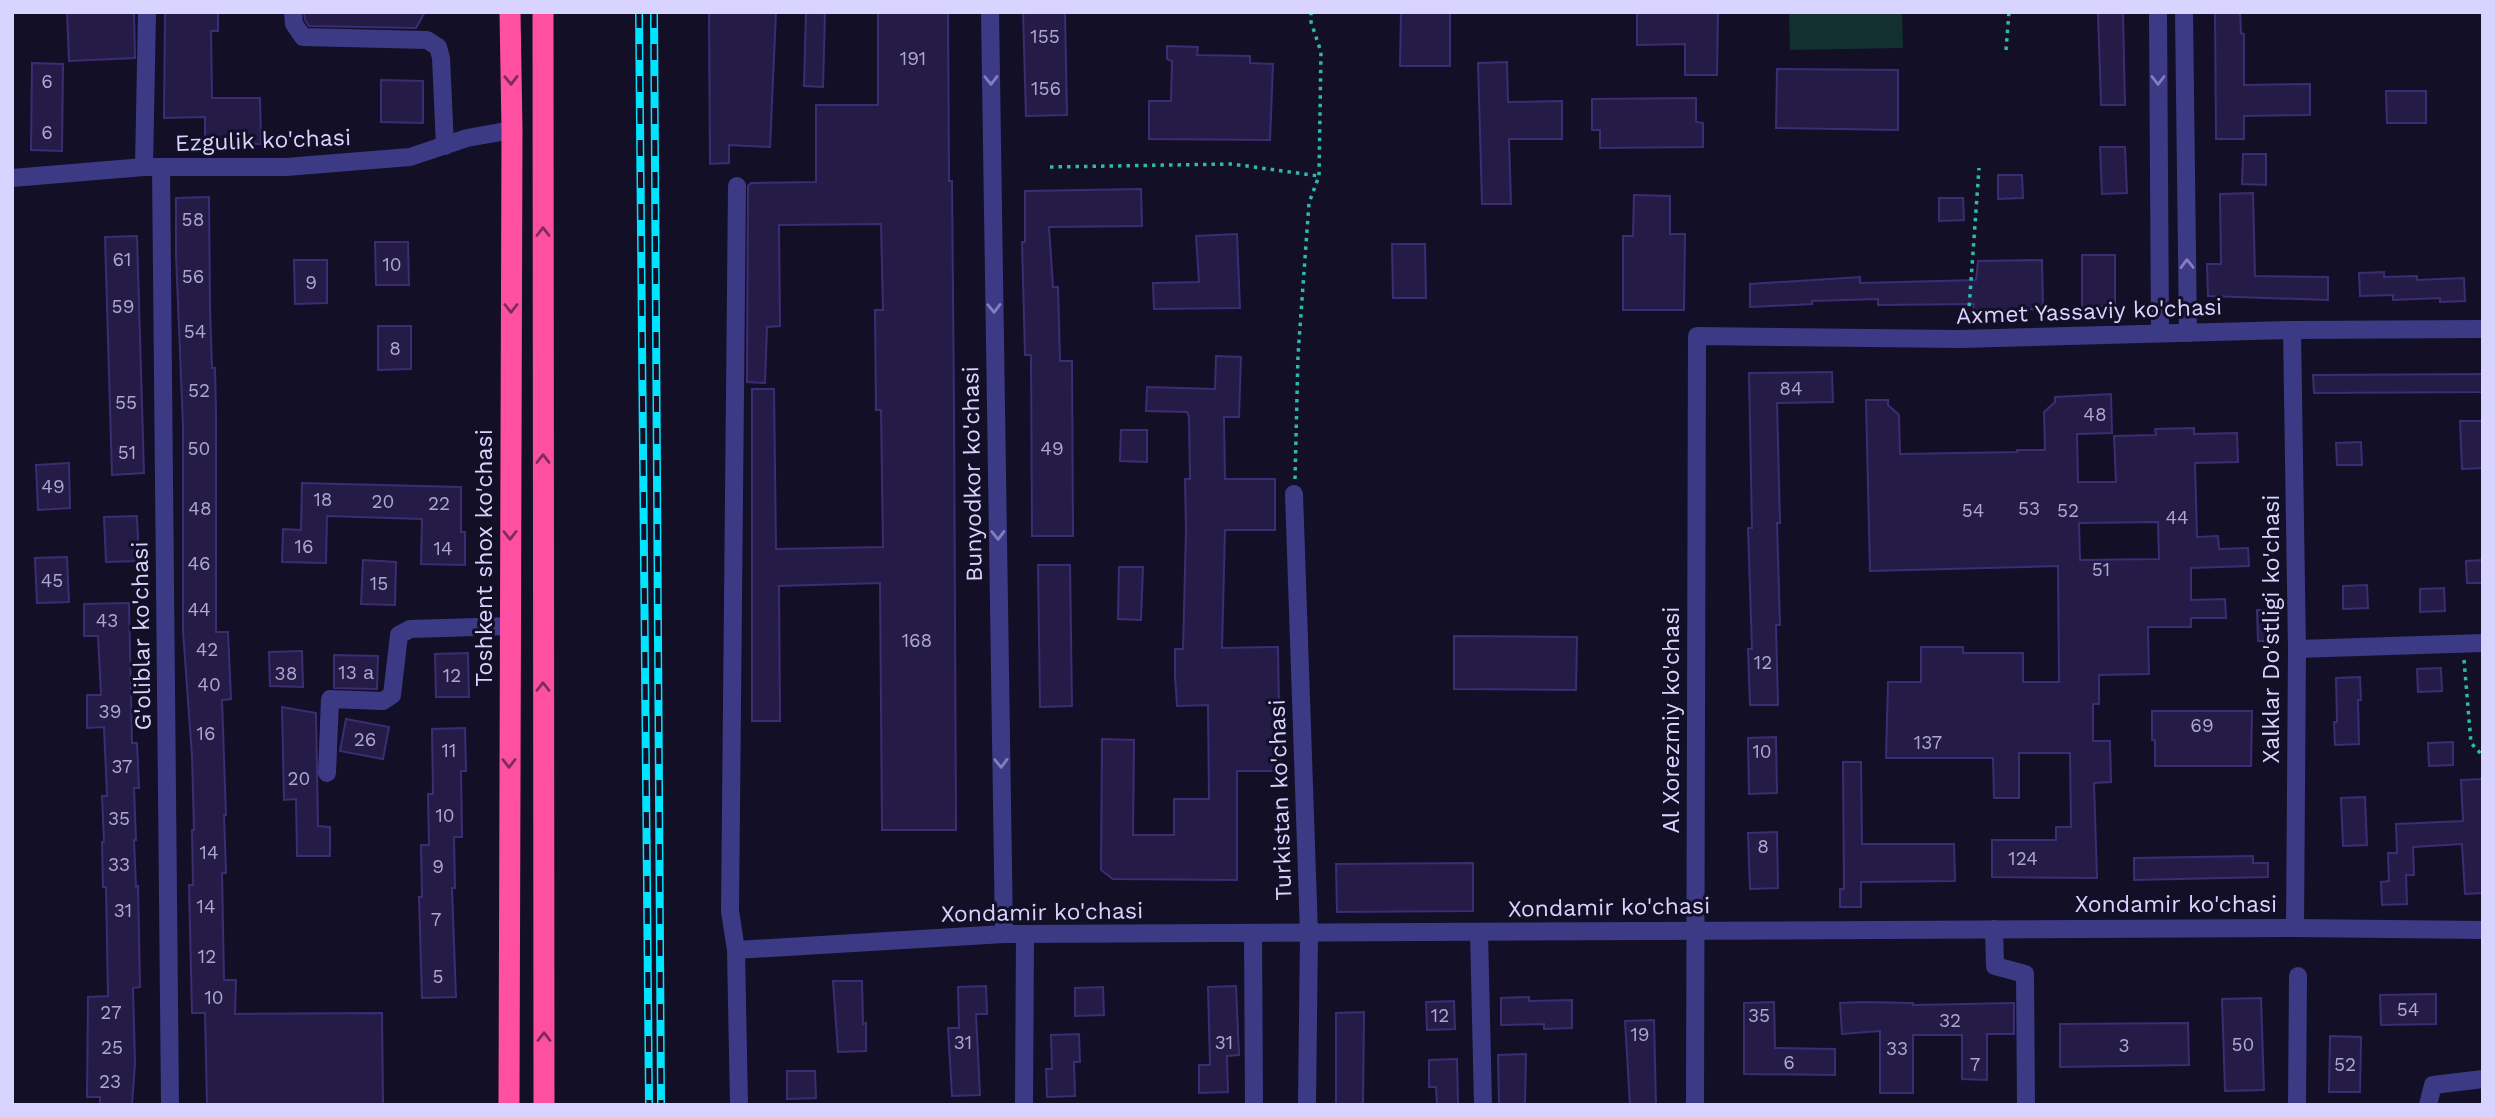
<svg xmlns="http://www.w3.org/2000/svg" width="2495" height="1117" viewBox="0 0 2495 1117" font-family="'Work Sans',sans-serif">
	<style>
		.green { fill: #12302f }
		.building { fill: #241b47; stroke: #3b2d73; stroke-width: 2; fill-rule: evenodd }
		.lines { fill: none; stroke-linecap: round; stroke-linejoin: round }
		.path { stroke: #2fb8b0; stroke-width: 3.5; stroke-dasharray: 3.5 5; stroke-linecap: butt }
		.street { stroke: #3d3a85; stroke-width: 18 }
		.highway { stroke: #ff4fa3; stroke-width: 21 }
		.rail-casing { stroke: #00e5ff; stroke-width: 8 }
		.rail { stroke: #130f26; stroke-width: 5; stroke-dasharray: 16; stroke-linecap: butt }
		.oneway { stroke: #7d2c5e }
		.oneway2 { stroke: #837fbc }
		.labels { text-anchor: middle; stroke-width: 6; stroke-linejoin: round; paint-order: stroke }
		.number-label { font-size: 19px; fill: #aca6d1 }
		.street-label { font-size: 23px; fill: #d9d4ff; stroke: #130f26 }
	</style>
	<rect width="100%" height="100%" fill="#130f26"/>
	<path class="green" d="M1789,12H1902L1903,48L1790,50Z"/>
	<g class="building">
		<path d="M67,12H134L135,58L69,61Z"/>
		<path d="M165,12H218V31H211L212,98H260L261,144H205V117L164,118Z"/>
		<path d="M304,12H425L416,28L309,26L305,20Z"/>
		<path d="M709,12H776L770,147L729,145V163L710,164Z"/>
		<path d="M806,12H825L823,87L804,86Z"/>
		<path d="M878,12H948L949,181H952L954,409L956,830H882L880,583L779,586L780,721H752V389H774L776,549L883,547L881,410H876L875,310H883L881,224L779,225L780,326L767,327L765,383L747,382L748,186L751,183L816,182V105H878Z"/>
		<path d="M1023,12H1065L1067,115L1026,116Z"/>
		<path d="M1401,12H1450V66H1400Z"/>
		<path d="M1637,12H1718L1717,75H1685V44L1637,45Z"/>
		<path d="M2098,12H2123L2125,105H2101Z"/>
		<path d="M2215,12H2240L2241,33L2244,34V85L2310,84V115L2244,116V139H2216Z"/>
		<path d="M1167,46L1198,47L1197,55L1250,56V63L1273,64L1270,140L1149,139V101H1171L1172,61L1167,59Z"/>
		<path d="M1507,62L1508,102L1562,101V139H1509L1511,204H1482L1478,63Z"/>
		<path d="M32,63L63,64L62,151L31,150Z"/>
		<path d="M1777,69L1898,70V130L1776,128Z"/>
		<path d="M381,80L423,81V123L381,122Z"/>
		<path d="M2386,91H2426V123H2387Z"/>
		<path d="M1696,98V122L1703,123V147L1600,148V130H1592V99Z"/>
		<path d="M2100,147H2125L2127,193L2102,194Z"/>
		<path d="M2243,154H2266V185L2242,184Z"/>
		<path d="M1998,175H2022L2023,198L1998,199Z"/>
		<path d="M1141,189L1142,226L1049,227L1053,287H1058L1060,361H1072L1073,536H1032L1031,355H1025L1022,242H1025V191Z"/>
		<path d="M2253,193L2255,276L2328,277V300L2208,296L2207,264H2221L2220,194Z"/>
		<path d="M1634,195L1670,196V234H1685L1684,310H1623V236H1633Z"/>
		<path d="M209,197L210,309L212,368H215L216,412V632H228L231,699L222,700L226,815H224L226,873H222L224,980H236L235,1014L382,1013L383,1105H207L205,1013H192L189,885H193L192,830H194L192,756L183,631V426L176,255V198Z"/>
		<path d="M1939,198H1963L1964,220L1939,221Z"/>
		<path d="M1237,234L1240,308L1154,309L1153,283L1199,282L1196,236Z"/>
		<path d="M137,236L144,473L112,475L105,237Z"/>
		<path d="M375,242H408L409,285H376Z"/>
		<path d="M1392,244H1425L1426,298H1393Z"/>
		<path d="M2082,255H2115V306L2082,307Z"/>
		<path d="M294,260H327V303L295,304Z"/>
		<path d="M2042,260L2043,309L1973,311L1974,304L1878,305V299L1812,301V304L1750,307V284L1860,277V283L1976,280L1978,261Z"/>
		<path d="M2384,272V277L2417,276V280L2464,278L2465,301L2440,302V298L2393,300V295L2360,296L2359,273Z"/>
		<path d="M378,326H411V369L378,370Z"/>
		<path d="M1216,356L1241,357L1239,417H1224L1225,479H1275V530H1225L1222,648L1278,647L1280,771H1237V880L1113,879L1101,870L1102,739L1134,740L1133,835H1174V799H1209L1208,705L1177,706L1175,676V649H1183L1186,530L1185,479H1190L1189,417L1187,412L1146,411L1147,387L1215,389Z"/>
		<path d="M1832,372L1833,402L1777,403L1780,523H1777L1780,625H1776L1778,705H1750L1748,649H1752L1748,528H1752L1749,373Z"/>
		<path d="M2483,374V392L2314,393L2313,375Z"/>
		<path d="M2111,394L2112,433L2077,434L2078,482H2116L2114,436L2156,435L2155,429L2194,428V434L2237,433L2238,462L2195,463L2197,537L2218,536L2219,549L2248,548L2249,566L2191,568V600L2225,599L2226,618H2191V627H2148L2149,674L2099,675V704H2093V741H2110L2111,782L2094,783L2097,878L1992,877V840H2056V827H2071L2070,753H2019V798H1994L1993,758H1886L1888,682H1921V647H1963V653H2023V682H2059L2058,566L1870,571L1866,400H1888V405L1899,415L1900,454L2017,452V450H2045L2044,412L2055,402V397ZM2158,522L2159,559L2080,560L2079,523Z"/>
		<path d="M2460,421H2483V468L2462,469Z"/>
		<path d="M1121,430H1147V462L1120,461Z"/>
		<path d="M2361,442L2362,465H2337L2336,443Z"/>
		<path d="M69,463L70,508L38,510L36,465Z"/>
		<path d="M302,483L461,487V532H465V565L421,564L422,519L327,516L326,563L282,562L283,529L301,530Z"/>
		<path d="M137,516L139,561L106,562L104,517Z"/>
		<path d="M67,557L69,602L37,603L35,558Z"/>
		<path d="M363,560L396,562L395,605L361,604Z"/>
		<path d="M2483,560V583H2467L2466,561Z"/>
		<path d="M1038,565H1070L1072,706L1040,707Z"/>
		<path d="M1119,567H1143L1141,620L1118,619Z"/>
		<path d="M2367,585L2368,608L2343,609V586Z"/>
		<path d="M2444,588L2445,611L2420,612V589Z"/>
		<path d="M129,603L132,743H137L139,788H134L136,840H134L136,887L138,886L140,987L133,988L135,1063L132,1105H100V1097H87L88,997L108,996L106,887H103L102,842H104L102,796H107L104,727L87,728V695H101L98,636H84V604Z"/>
		<path d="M2257,610H2276L2277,641H2258Z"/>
		<path d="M1454,636L1577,637L1576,690L1454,689Z"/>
		<path d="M302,651L303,687L270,686L269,652Z"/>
		<path d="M468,653L469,697H436L435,654Z"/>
		<path d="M334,655L378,656L377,689L334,688Z"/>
		<path d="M2441,668L2442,691L2418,692L2417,669Z"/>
		<path d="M2360,677L2361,700H2358L2359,744L2335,745L2334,722H2337L2336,678Z"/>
		<path d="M282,707L316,713L318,826L330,827V856H297L296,799L284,800Z"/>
		<path d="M2152,711H2252L2251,766H2155V740H2152Z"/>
		<path d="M346,719L389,727L383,759L340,751Z"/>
		<path d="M465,728L466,771H461L462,837H454L455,888H452L456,997L422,998L419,897H422L421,845H429L428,794H433L432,729Z"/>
		<path d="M1776,737L1777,793L1749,794L1748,738Z"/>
		<path d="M2453,742V765L2429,766L2428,743Z"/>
		<path d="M1843,762H1861L1862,844H1954L1955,881L1861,882V907H1840V889H1844Z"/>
		<path d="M2483,779V893L2465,894L2462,844L2413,847L2414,875H2406L2407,904L2382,905L2381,882L2389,881L2388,853H2397L2396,824L2463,821L2461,780Z"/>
		<path d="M2365,797L2367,845L2343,846L2341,798Z"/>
		<path d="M1777,832L1778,888L1750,889L1748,833Z"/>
		<path d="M2253,856V863H2268V877L2134,880V858Z"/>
		<path d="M1473,863V911L1337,912L1336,864Z"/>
		<path d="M833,981H862L863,1024L866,1023V1051L838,1052Z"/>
		<path d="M986,986L987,1014H976L980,1095L952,1096L948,1028H959L958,987Z"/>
		<path d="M1236,986L1239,1055L1227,1056L1228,1092L1199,1093V1065H1210L1208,987Z"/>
		<path d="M1103,987L1104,1015L1075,1016V988Z"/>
		<path d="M2436,994V1024L2381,1025L2380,995Z"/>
		<path d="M1529,997V1001L1572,1000V1028L1544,1029V1024L1501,1025V998Z"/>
		<path d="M2261,998L2264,1090L2225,1091L2222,999Z"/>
		<path d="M1454,1001L1455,1029L1427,1030L1426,1002Z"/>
		<path d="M1774,1002L1775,1048L1835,1049V1075L1744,1074V1003Z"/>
		<path d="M1864,1002L1913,1003V1005L2014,1003V1034H1987V1080L1962,1079V1035H1913V1093H1880V1031L1842,1034L1840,1003Z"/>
		<path d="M1364,1012L1363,1105H1336V1013Z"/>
		<path d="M1654,1020L1656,1105H1630L1625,1021Z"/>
		<path d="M2188,1023L2189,1065L2060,1067V1024Z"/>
		<path d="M1079,1034L1080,1062H1074L1075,1096L1047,1097L1046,1069H1052L1051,1035Z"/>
		<path d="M2330,1036L2361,1037L2360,1092H2329Z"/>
		<path d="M1526,1054L1525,1105H1499L1498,1055Z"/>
		<path d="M1457,1059L1458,1105H1437L1436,1087H1429V1060Z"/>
		<path d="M787,1071H815L816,1098L787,1099Z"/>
	</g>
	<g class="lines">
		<g class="path">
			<path d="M2006,50L2009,12"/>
			<path d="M1050,167L1232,164L1319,176"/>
			<path d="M1968,323L1979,168"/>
			<path d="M1295,479L1298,355L1309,203L1319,176L1321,52L1311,22V12"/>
			<path d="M2464,660L2471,743L2483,756"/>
		</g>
		<g class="street">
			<path d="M293,12L294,24L303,37L427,40L438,47L441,58L445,146"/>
			<path d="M990,12L1004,934"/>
			<path d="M2158,12L2160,333"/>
			<path d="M2184,12L2188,333"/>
			<path d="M144,167L147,12"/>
			<path d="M161,168L170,1105"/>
			<path d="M12,178L144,167H286L410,157L467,138L512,130"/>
			<path d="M737,186L730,911L736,950L739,1105"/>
			<path d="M2292,330L2297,649L2295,928"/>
			<path d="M1294,494L1309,933L1307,1105"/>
			<path d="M2297,649L2483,643"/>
			<path d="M327,773L330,699L383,701L392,695L399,635L410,629L509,626"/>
			<path d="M1994,929L1995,966L2025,974L2026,1105"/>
			<path d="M1479,932L1483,1105"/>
			<path d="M1253,933L1254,1105"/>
			<path d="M736,950L1004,934L2295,928L2483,930"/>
			<path d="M1024,1105L1025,935"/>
			<path d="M1695,1105L1697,336L1960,339L2292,330L2483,329"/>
			<path d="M2297,1105L2298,976"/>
			<path d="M2428,1105L2433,1085L2483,1079"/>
		</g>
		<g class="highway">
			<path d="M543,12L544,1105"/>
			<path d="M509,1105L512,130L510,12"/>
		</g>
		<defs>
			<g id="rail">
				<path d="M639,12L649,1105"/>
				<path d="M654,12L661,1105"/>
			</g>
		</defs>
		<use href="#rail" class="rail-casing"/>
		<use href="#rail" class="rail"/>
	</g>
	<defs><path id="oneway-chevron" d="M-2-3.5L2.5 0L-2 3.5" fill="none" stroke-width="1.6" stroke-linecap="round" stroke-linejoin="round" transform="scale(1.75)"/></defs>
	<g class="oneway">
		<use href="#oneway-chevron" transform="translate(511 80) rotate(89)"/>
		<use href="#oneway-chevron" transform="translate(543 232) rotate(-90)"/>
		<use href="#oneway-chevron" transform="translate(511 308) rotate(90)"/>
		<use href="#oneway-chevron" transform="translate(543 459) rotate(-90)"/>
		<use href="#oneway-chevron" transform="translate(510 535) rotate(90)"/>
		<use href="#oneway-chevron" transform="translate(543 687) rotate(-90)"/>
		<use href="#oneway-chevron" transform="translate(509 763) rotate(90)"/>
		<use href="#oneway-chevron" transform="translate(544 1037) rotate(-90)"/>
	</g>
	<g class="oneway2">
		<use href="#oneway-chevron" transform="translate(991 80) rotate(89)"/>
		<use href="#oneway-chevron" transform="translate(2158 80) rotate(90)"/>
		<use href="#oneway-chevron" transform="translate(2187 264) rotate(-91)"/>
		<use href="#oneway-chevron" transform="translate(994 308) rotate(89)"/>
		<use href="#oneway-chevron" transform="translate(998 535) rotate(89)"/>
		<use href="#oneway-chevron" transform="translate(1001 763) rotate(89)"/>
	</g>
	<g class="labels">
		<g class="number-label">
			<text x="1045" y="43">155</text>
			<text x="913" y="65">191</text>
			<text x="47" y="88">6</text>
			<text x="1046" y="95">156</text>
			<text x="47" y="139">6</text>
			<text x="193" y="226">58</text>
			<text x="122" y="266">61</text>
			<text x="392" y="271">10</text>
			<text x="193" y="283">56</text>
			<text x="311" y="289">9</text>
			<text x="123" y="313">59</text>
			<text x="195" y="338">54</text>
			<text x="395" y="355">8</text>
			<text x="1791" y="395">84</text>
			<text x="199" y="397">52</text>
			<text x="126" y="409">55</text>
			<text x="2095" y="421">48</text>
			<text x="199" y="455">50</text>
			<text x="1052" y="455">49</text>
			<text x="127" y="459">51</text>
			<text x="53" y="493">49</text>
			<text x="323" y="506">18</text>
			<text x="383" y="508">20</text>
			<text x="439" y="510">22</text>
			<text x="200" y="515">48</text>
			<text x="2029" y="515">53</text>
			<text x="1973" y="517">54</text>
			<text x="2068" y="517">52</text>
			<text x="2177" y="524">44</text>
			<text x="304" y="553">16</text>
			<text x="443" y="555">14</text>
			<text x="199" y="570">46</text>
			<text x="2101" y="576">51</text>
			<text x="52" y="587">45</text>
			<text x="379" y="590">15</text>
			<text x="199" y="616">44</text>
			<text x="107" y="627">43</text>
			<text x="917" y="647">168</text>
			<text x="207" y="656">42</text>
			<text x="1763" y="669">12</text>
			<text x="356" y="679">13 а</text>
			<text x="286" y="680">38</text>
			<text x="452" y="682">12</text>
			<text x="209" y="691">40</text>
			<text x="110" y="718">39</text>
			<text x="2202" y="732">69</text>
			<text x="206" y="740">16</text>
			<text x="365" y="746">26</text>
			<text x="1928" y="749">137</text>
			<text x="449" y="757">11</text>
			<text x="1762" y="758">10</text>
			<text x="122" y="773">37</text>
			<text x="299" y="785">20</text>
			<text x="445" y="822">10</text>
			<text x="119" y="825">35</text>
			<text x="1763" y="853">8</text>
			<text x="209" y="859">14</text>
			<text x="2023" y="865">124</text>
			<text x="119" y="871">33</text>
			<text x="438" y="873">9</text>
			<text x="206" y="913">14</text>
			<text x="123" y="917">31</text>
			<text x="436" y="926">7</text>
			<text x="207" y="963">12</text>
			<text x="438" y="983">5</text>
			<text x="214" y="1004">10</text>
			<text x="2408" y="1016">54</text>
			<text x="111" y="1019">27</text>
			<text x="1440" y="1022">12</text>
			<text x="1759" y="1022">35</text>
			<text x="1950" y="1027">32</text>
			<text x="1640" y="1041">19</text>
			<text x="963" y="1049">31</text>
			<text x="1224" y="1049">31</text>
			<text x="2243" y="1051">50</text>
			<text x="2124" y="1052">3</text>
			<text x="112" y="1054">25</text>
			<text x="1897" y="1055">33</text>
			<text x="1789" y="1069">6</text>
			<text x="1975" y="1071">7</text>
			<text x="2345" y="1071">52</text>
			<text x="110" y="1088">23</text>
		</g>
		<g class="street-label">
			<text transform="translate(263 140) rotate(-2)" y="8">Ezgulik ko'chasi</text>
			<text transform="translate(2089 311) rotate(-2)" y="8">Axmet Yassaviy ko'chasi</text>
			<text transform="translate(972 474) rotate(-91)" y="8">Bunyodkor ko'chasi</text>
			<text transform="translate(484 558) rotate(-90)" y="8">Toshkent shox ko'chasi</text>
			<text transform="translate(2271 629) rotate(-90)" y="8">Xalklar Do'stligi ko'chasi</text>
			<text transform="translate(141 636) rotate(-91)" y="8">G'oliblar ko'chasi</text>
			<text transform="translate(1671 720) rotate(-90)" y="8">Al Xorezmiy ko'chasi</text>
			<text transform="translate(1280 800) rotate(-92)" y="8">Turkistan ko'chasi</text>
			<text x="2176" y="912">Xondamir ko'chasi</text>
			<text transform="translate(1609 907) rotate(-1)" y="8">Xondamir ko'chasi</text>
			<text transform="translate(1042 912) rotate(-1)" y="8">Xondamir ko'chasi</text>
		</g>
	</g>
	<rect width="2495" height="1117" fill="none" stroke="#d9d4ff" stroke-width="28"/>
</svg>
